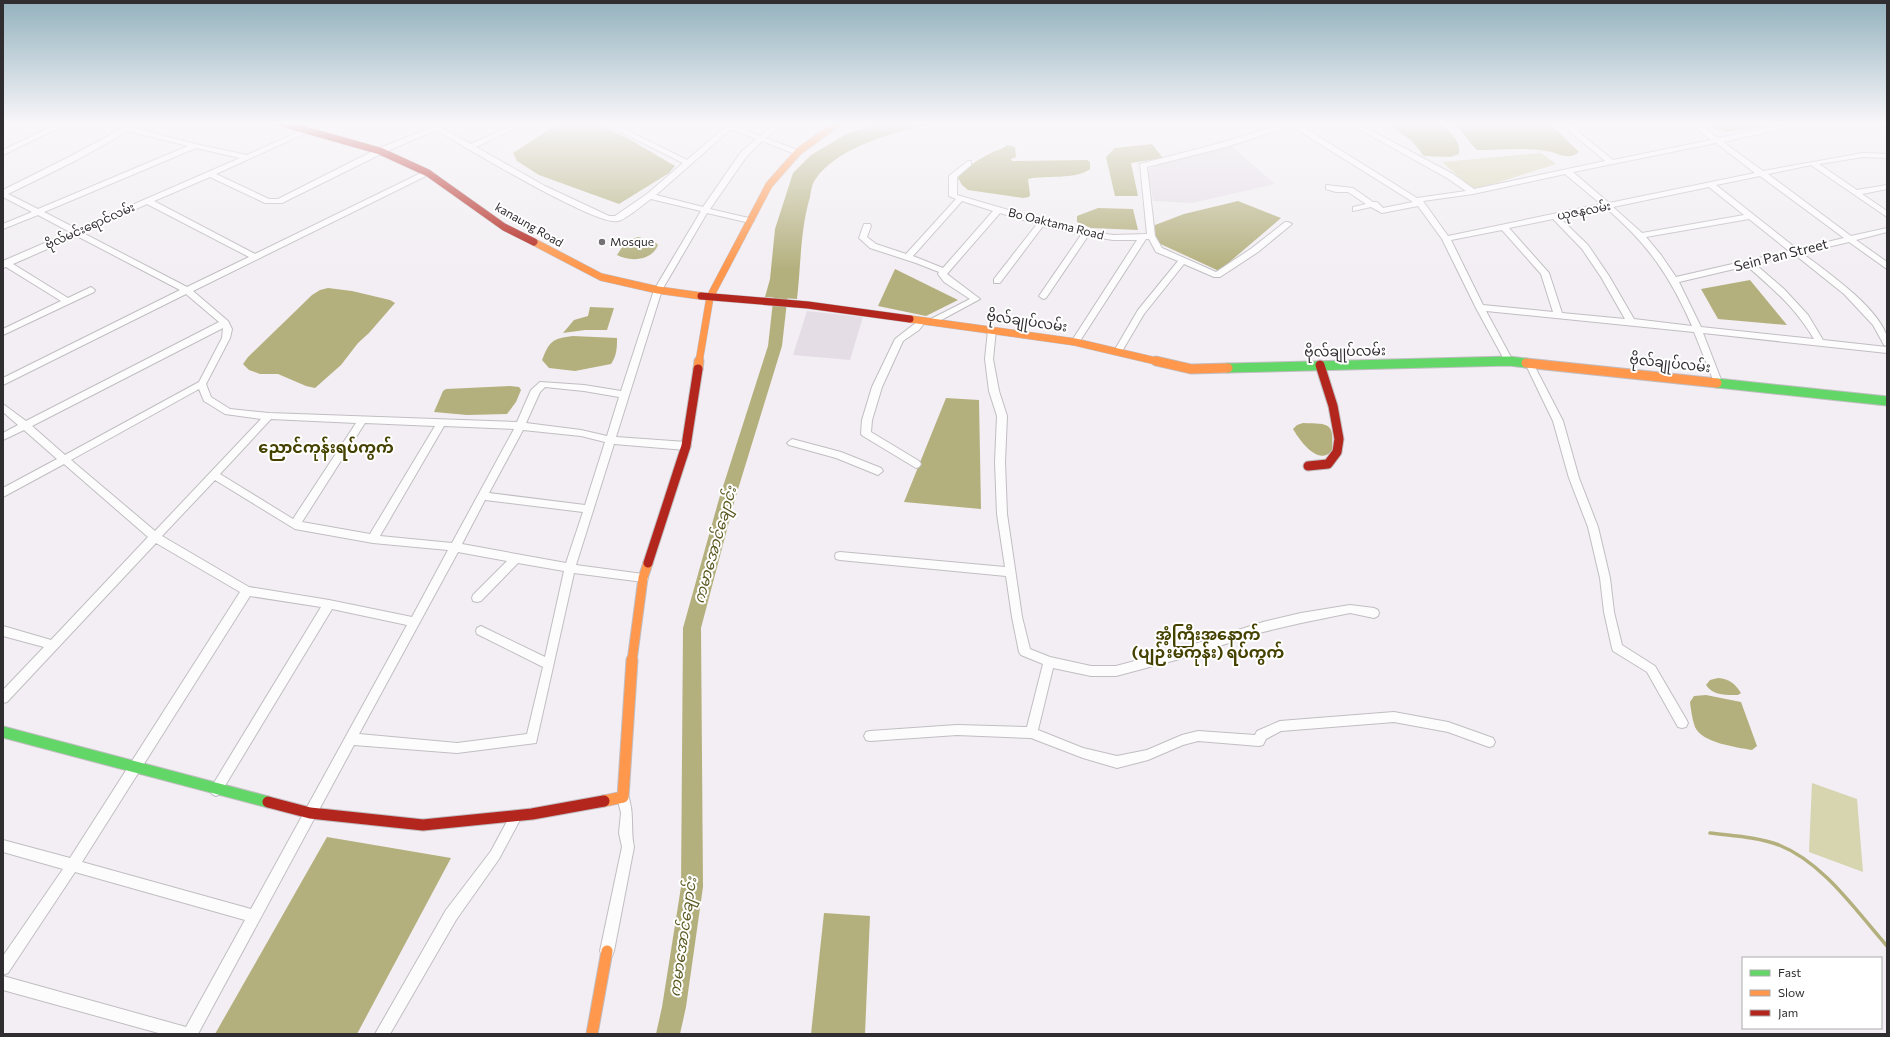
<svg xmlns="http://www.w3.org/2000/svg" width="1890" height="1037" viewBox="0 0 1890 1037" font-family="Commissioner,'Noto Sans Myanmar',sans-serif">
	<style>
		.built { fill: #e4dde6 }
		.green { fill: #d7d4b0 }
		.water { fill: #b4b07e }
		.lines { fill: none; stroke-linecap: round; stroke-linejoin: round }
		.stream { stroke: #b4b07e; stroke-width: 3.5 }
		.river { fill: #b4b07e; fill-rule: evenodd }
		.street-casing { stroke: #c1bec2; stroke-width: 2 }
		.fast-far2-casing { stroke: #c1bec2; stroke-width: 8 }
		.fast-far1-casing { stroke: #c1bec2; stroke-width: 11 }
		.fast-casing { stroke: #c1bec2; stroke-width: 13 }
		.slow-far2-casing { stroke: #c1bec2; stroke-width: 8 }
		.slow-far1-casing { stroke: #c1bec2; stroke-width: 11 }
		.slow-casing { stroke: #c1bec2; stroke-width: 13 }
		.jam-far2-casing { stroke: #c1bec2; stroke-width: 8 }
		.jam-far1-casing { stroke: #c1bec2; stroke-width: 11 }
		.jam-casing { stroke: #c1bec2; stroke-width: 13 }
		.street { fill: #fdfcfd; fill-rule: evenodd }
		.fast-far2 { stroke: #63d668; stroke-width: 7 }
		.fast-far1 { stroke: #63d668; stroke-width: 9 }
		.fast { stroke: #63d668; stroke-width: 11 }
		.slow-far2 { stroke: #ff974d; stroke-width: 7 }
		.slow-far1 { stroke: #ff974d; stroke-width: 9 }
		.slow { stroke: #ff974d; stroke-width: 11 }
		.jam-far2 { stroke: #b3261e; stroke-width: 7 }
		.jam-far1 { stroke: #b3261e; stroke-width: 9 }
		.jam { stroke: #b3261e; stroke-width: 11 }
		.poi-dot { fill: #747174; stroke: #fff; stroke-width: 1.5 }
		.labels { text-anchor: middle; stroke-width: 4; stroke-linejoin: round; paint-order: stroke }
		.far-street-label { font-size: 12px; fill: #302d30; stroke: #fff }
		.far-poi-label { font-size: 12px; fill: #302d30; stroke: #fff; text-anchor: start }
		.street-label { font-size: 14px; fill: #302d30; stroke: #fff }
		.water-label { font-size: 15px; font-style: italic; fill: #5b5921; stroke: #fff }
		.quarter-label { font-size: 16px; font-weight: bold; fill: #454200; stroke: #fff }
	</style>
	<rect width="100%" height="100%" fill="#f2eef3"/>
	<g class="built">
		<path d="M1231,146L1275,184L1192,203L1153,201L1148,170L1157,165Z"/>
		<path d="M807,311L863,317L850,360L793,355Z"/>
	</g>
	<g class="green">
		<path d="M1541,153L1556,164L1474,190L1442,162Z"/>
		<path d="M1812,783L1857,799L1863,872L1809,852Z"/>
	</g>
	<g class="water">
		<path d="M563,123H595L629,139L675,166L669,173L619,204L539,175L517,161L513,153L550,129Z"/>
		<path d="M883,123H934C897,132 837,146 815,180C812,184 811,191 810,197C800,231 801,265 797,299L765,297L770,279L775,229L793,173L811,155L848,133Z"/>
		<path d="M1386,123H1441C1450,133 1461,140 1459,154L1450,157L1424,156L1411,140Z"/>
		<path d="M1453,123H1549L1579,152C1568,161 1559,153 1547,151C1524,147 1500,150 1477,150C1468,142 1463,131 1453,123Z"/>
		<path d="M1706,123H1777C1757,127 1721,140 1706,123Z"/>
		<path d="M1152,144L1163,158L1131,163L1138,196H1115L1106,157L1115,148Z"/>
		<path d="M1007,145L1015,147L1016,157L1011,159L1012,161L1087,160L1090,162V169C1075,180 1046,175 1028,179L1030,195L1029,197L1023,198L968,190L962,185L958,178C965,167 978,160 989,154C995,150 1002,150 1007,145Z"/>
		<path d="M1238,201L1281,218L1219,271L1154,241L1155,225L1184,214Z"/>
		<path d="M1098,208L1133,209L1138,230L1091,228L1077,222V216Z"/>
		<path d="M638,237L654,241L658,245C652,261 630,262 617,255L626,241Z"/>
		<path d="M895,269L958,300L926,316L878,306Z"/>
		<path d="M1750,280L1787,325L1718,319L1701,289Z"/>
		<path d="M328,288L352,291L390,300L395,303L369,333L358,343L341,365L315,388L306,386L278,374H260L249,370L243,364L248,357L312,295L320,290Z"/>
		<path d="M590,307L614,308L607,330H585L563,333L574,320L588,316Z"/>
		<path d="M573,336L617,338C617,347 617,355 611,364L575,371L549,368L542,360C550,340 552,339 573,336Z"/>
		<path d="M510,386L519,387L521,390L516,402L507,414L467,415L434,412L443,391L446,389Z"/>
		<path d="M946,398L979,400L981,509L904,502Z"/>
		<path d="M1303,423C1330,424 1334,422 1332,451C1318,466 1300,441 1293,429L1297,425Z"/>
		<path d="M1718,678C1730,679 1735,684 1741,693L1738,695C1727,695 1713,696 1706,685L1710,680Z"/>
		<path d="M1706,695L1741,702L1757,746L1752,750C1736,747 1702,743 1695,727C1692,719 1691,710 1690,702L1694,696Z"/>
		<path d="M327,837L451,858L357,1034H215Z"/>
		<path d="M824,913L870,916L865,1034H811Z"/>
	</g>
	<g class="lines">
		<path class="stream" d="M1710,833C1733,836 1757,837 1779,845C1824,863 1856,911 1887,946"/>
		<path class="river" d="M783,271L788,272L790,275L782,346L735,499L701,628L703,887L686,1007L680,1034H656L662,1007L681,887L683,628L719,499L768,346L776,275L778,272Z"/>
		<defs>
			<g id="street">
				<path d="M59,123H68L3,155V150Z"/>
				<path d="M132,123H141L134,128L195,144L247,155L318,123H328L216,174L269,199H278L377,149L430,128L423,123L436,125L450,123L442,128L471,144L517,123H527L476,147L545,186L609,216H615L647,194L683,163L603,123H612L687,160L725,127L717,123H728L760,136L777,123H785L766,138L802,152L795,154L762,141L747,156L710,209L753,219L754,221L750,223L707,213L662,290L616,437L686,442L691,446L686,450L614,444L576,565L643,574L647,575L648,578L647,581L643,582L574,573L536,743L457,753L354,745L198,1034H162L3,990V976L186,1027L245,920L75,872L8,973L3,975V956L63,869L3,852V840L70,858L240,592L156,543L7,702L3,703V690L44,647L3,636V626L51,640L148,537L64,464L3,497V488L57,459L24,430L3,440V433L18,425L3,412V404L26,421L219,322L186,294L3,385V378L180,290L77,236L13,264L68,298L91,287L95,290L94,292L3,335V329L61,301L6,267L3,268V261L70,232L38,215L3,229V224L32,212L3,197V190L71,156ZM731,129L756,139L741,152L703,207L656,195ZM436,130C462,145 597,227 618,221C627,219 643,204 651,199L701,211L654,290L621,391L584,385L540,382L531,390L517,422L269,413L230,409L211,397L206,384L230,338L232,329L228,321L193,291L432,173L431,171H425L255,254L154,201L210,177L265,203H282L383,153ZM128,131L188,146L38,209L8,194L77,160ZM196,148L240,158L77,229L44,212ZM147,204L249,257L187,287L83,233ZM223,328L222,338L199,382L65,455L32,426ZM545,387L584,391L619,397L607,436L581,430L526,423L540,392ZM199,389L204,401L225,414L261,419L155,531L71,460ZM271,419L356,423L293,519L220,474ZM365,423L435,426L370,534L302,522ZM444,426L514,429L452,543L380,536ZM523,430L581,436L605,442L585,505L489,493ZM215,480L295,529L373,543L448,550L412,617L329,600L249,587L162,536ZM485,500L583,512L566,563L462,544ZM458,552L507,561L473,595L472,598L473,601L477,602L481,601L518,563L564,571L545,657L485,628L481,626L477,628L476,631L477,634L543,667L527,734L457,743L359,734ZM250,596L321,607L212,786L210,790L212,794L216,796L220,794L332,609L407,625L251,909L82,862Z"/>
				<path d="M1285,123H1297L1417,198L1466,191L1447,178L1348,123H1357L1453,174L1474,189L1605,161L1560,123H1568L1571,126L1585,123H1599L1576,130L1613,160L1711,140L1690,123H1698L1718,138L1793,123H1808L1723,142L1763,171L1863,153L1887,154V158L1863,157L1819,164L1857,190L1887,185V189L1862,194L1887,211V217L1811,165L1768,174L1851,236L1887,228V232L1856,240L1887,262V269L1849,242L1802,253C1827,272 1875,305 1886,334C1888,337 1887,342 1887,346L1884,345L1873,325L1844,294L1794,254L1755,264L1784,289L1808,315L1823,340L1887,347V353L1703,333L1722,382L1718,385L1714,382L1694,332L1486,311L1513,361L1512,363H1506L1476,308L1442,239L1418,206L1382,213L1371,207L1353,211V207L1366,204L1348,192H1336L1326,189V185L1353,188L1373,202H1377L1383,208L1413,202L1291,126L1226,147L1147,167L1155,236L1162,248L1216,272L1252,248L1285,222H1288L1292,224L1258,252L1220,277H1214L1184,264L1144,314L1121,353L1118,354L1114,351L1138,310L1178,261L1156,252L1149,239H1146L1078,344L1075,345L1071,342L1137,240H1113L1088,236L1046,298L1043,299L1039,296L1081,235L1043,226L1000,283H994V279L1037,224L1000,213L947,274L980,299L932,325L928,322L929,320L970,299L944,282L938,274L939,272L916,263L870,248L859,238L864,224H870L871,226L867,237L876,244L906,254L956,199L949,196V176L968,161H971V165L957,177V195L1074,229L1113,235L1147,234L1140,164L1220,143ZM1716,143L1755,173L1609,203L1573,172ZM1565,174L1601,204L1448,236L1423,201L1473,194ZM1760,176L1844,238L1797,249L1716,185ZM1709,187L1744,215L1642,233L1613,207ZM962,201L993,211L943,268L913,256ZM1606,208C1648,244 1670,276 1692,326L1634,319L1609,276L1588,245L1560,218ZM1553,219L1582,249L1601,277L1625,319L1562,313L1549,273L1509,228ZM1749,219L1789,251L1676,277L1661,255L1646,237ZM1502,230L1541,274L1553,312L1483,305L1451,240ZM1747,266C1774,290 1795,307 1814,339L1701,327L1679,282Z"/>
				<path d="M1868,123L1887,124V128Z"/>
				<path d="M922,318L926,321L919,330L903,341L882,387L872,420L871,432L919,461L921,464L919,467L916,468L863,436L861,434L862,420L872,387L895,339Z"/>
				<path d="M992,327L996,330L993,359L999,391L1007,416L1005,462L1007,514L1022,617L1030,649L1050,657L1091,666H1116L1176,650L1263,622L1301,613L1350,605L1374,608L1378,610L1379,613L1378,616L1374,618L1350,613L1301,623L1263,632L1176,660L1116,676H1091L1053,668L1038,730L1083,748L1117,756L1147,750L1182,735L1198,731L1255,735L1257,731L1280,721L1394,712L1448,722L1493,738L1495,742L1493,746L1489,747L1448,732L1394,722L1281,731L1266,739L1263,745L1259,746L1198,741L1183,745L1148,760L1117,768L1083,758L1031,738L957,735L870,741L866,740L864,736L866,732L870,731L957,725L1027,727L1043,664L1021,655L1019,652L1012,617L1006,576L840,560L836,559L835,556L836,553L840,552L1005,567L997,514L995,462L997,416L989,391L985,359L988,330Z"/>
				<path d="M1529,360L1533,363L1563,421L1579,478L1598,527L1610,578L1614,612L1622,645L1655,666L1686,719L1688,723L1686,727L1682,728L1678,727L1647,672L1613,651L1612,648L1604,612L1600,578L1588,527L1569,478L1553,421L1525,363Z"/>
				<path d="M792,439L841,452L881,468L883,471L878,475L836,458L789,445L787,443Z"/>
				<path d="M623,791L627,793C635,811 630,829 634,847L614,951L612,956L607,958L602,956L600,951L622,847L619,833L621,813L617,797L619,793Z"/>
				<path d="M516,810L520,812L522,816L499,859L456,920L390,1034H375L446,910L491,851L512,812Z"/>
			</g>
			<path id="fast-far2" d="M1476,362H1516"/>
			<g id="fast-far1">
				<path d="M1228,368L1509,361L1526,363"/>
				<path d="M1717,383L1887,401"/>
			</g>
			<path id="fast" d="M3,732L268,802"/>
			<g id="slow-far2">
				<path d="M534,242L601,277L658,290L701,296"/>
				<path d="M910,319L1075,342L1160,362"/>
				<path d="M699,362L710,297L769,185L798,152L838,123"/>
			</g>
			<g id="slow-far1">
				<path d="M1156,361L1191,369L1228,368"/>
				<path d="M1526,363L1717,383"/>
				<path d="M698,369L699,361"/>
				<path d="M632,661L643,578L648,563"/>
			</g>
			<g id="slow">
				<path d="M604,801L623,797L632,660"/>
				<path d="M592,1034L607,951"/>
			</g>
			<g id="jam-far2">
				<path d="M281,123L380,151L428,173L504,227L534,242"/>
				<path d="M701,296L808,305L910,319"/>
			</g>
			<g id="jam-far1">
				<path d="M1308,466L1328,464L1337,452L1339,439L1333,406L1320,365"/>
				<path d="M648,563L686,446L698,369"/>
			</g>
			<path id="jam" d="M268,802L310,813L423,825L532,814L604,801"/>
		</defs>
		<use href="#street" class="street-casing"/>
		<use href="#fast-far2" class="fast-far2-casing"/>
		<use href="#fast-far1" class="fast-far1-casing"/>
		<use href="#fast" class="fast-casing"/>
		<use href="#slow-far2" class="slow-far2-casing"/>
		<use href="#slow-far1" class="slow-far1-casing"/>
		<use href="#slow" class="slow-casing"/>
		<use href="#jam-far2" class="jam-far2-casing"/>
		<use href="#jam-far1" class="jam-far1-casing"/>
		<use href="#jam" class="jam-casing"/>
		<use href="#street" class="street"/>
		<use href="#fast-far2" class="fast-far2"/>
		<use href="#fast-far1" class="fast-far1"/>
		<use href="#fast" class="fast"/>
		<use href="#slow-far2" class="slow-far2"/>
		<use href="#slow-far1" class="slow-far1"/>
		<use href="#slow" class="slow"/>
		<use href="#jam-far2" class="jam-far2"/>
		<use href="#jam-far1" class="jam-far1"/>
		<use href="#jam" class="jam"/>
	</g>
	<linearGradient id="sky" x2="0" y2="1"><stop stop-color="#93b2be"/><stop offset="0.46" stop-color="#f9f7fa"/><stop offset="1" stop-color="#f9f7fa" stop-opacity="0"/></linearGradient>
	<rect width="1890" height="269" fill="url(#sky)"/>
	<circle class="poi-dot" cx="602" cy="242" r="4"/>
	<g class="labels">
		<g class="far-street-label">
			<text transform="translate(1584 211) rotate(-11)" y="4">ယုဇနလမ်း</text>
			<text transform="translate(1056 224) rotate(14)" y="4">Bo Oaktama Road</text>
			<text transform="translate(529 225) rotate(30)" y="4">kanaung Road</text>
			<text transform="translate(90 226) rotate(-24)" y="4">ဗိုလ်မင်းရောင်လမ်း</text>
		</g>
		<g class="far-poi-label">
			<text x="610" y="246">Mosque</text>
		</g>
		<g class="street-label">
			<text transform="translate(1781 255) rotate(-14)" y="5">Sein Pan Street</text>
			<text transform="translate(1027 321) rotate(8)" y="5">ဗိုလ်ချုပ်လမ်း</text>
			<text transform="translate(1345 351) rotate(-1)" y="5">ဗိုလ်ချုပ်လမ်း</text>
			<text transform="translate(1670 363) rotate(6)" y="5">ဗိုလ်ချုပ်လမ်း</text>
		</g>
		<g class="water-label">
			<text transform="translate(715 545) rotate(-74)" y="5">ကမာအောင်ချောင်း</text>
			<text transform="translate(683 937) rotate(-82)" y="5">ကမာအောင်ချောင်း</text>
		</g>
		<g class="quarter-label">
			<text x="326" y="453">ညောင်ကုန်းရပ်ကွက်</text>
			<text x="1208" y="640">အံ့ကြီးအနောက်<tspan x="1208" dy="18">(ပျဉ်းမကုန်း) ရပ်ကွက်</tspan></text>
		</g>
	</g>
	<rect width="1890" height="1037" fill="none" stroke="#302d30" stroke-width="8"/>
	<rect x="1742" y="957" width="140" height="72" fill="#ffffff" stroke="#acabac"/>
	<rect x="1750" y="970" width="20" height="6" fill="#63d668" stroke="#acabac"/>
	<text x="1778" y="977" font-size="12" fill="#302d30">Fast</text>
	<rect x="1750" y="990" width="20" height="6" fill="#ff974d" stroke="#acabac"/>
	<text x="1778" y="997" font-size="12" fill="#302d30">Slow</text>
	<rect x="1750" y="1010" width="20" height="6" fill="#b3261e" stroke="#acabac"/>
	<text x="1778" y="1017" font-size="12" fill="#302d30">Jam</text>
</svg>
